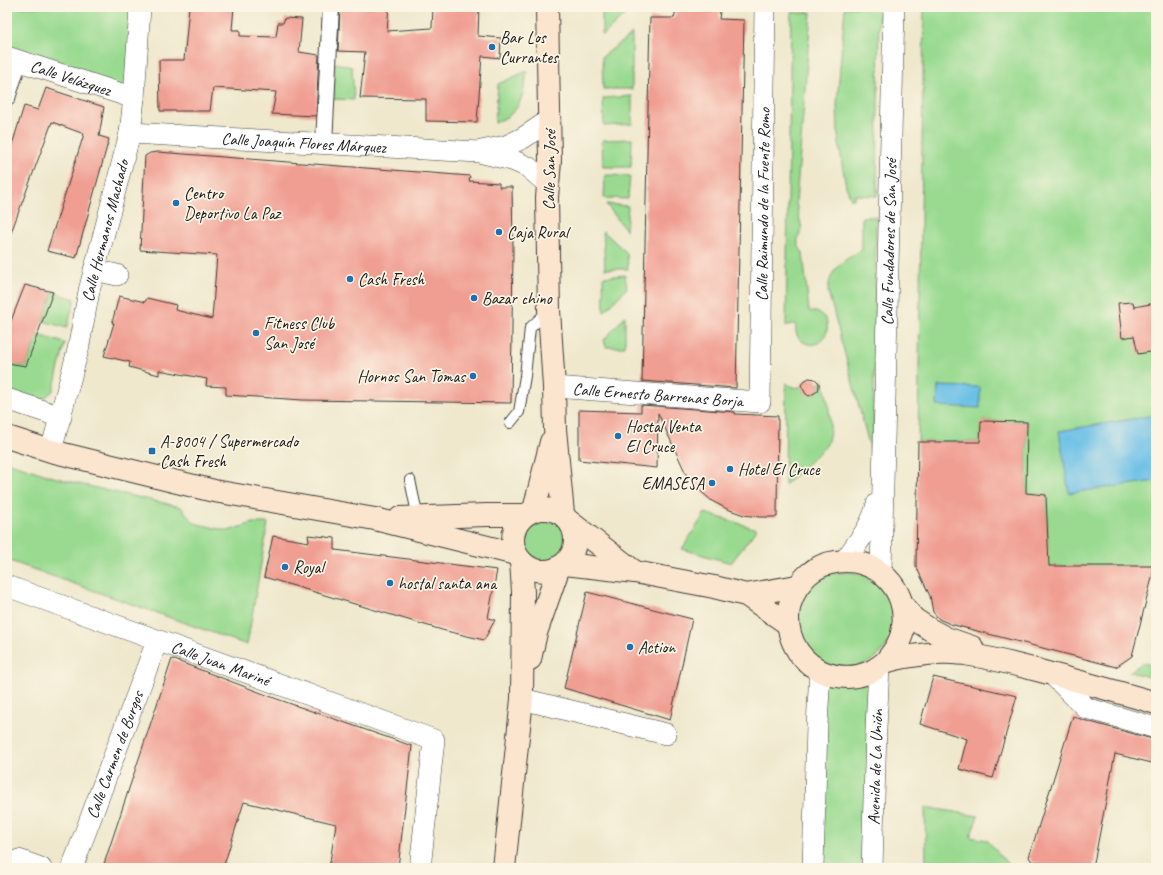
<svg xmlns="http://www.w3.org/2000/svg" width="1163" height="875" viewBox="0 0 1163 875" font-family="Caveat,sans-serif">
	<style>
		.green { fill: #99da90; stroke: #5a7b56 }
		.water { fill: #6ac0e7; stroke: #436e82 }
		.building { fill: #f09e92 }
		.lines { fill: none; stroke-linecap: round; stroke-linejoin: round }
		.service-casing { stroke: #3c3b37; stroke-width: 12 }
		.pedestrian-casing { stroke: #3c3b37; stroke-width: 18 }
		.minor-casing { stroke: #3c3b37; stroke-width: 22 }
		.secondary-casing { stroke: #3c3b37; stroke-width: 24 }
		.service { stroke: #fff; stroke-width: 10 }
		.pedestrian { stroke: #fff; stroke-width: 16 }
		.minor { stroke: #fff; stroke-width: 21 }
		.secondary { stroke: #fce5cf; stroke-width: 22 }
		.poi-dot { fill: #1f6fb2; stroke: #fcf5e5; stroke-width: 1.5 }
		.labels { text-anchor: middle; stroke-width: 3.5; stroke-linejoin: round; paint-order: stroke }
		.poi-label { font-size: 17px; fill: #1c1c1c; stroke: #fcf5e5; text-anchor: start }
		.street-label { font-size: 17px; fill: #1c1c1c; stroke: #fcf5e5 }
	</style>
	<rect width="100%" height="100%" fill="#fcf5e5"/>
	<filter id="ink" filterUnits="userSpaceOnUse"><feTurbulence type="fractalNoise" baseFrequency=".025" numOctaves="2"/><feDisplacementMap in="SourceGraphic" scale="8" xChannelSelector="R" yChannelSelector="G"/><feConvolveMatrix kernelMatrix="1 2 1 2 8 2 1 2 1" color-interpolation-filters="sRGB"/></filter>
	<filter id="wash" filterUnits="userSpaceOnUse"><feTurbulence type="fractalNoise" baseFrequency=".012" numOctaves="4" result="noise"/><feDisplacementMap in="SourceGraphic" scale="16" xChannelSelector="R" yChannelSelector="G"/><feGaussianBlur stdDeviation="0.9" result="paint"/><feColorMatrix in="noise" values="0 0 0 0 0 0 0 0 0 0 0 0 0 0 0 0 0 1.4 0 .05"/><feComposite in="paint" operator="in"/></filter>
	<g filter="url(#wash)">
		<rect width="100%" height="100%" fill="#efe8cd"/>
		<g class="green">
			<path d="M7,7H140L134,98L7,57Z"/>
			<path d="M602,7H632L631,9L602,36Z"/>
			<path d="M845,7H879L877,196L854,195V199H851L846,186L842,164L838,136L837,104Z"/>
			<path d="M924,7H1156V566H1046L1048,544L1046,495L1026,493L1027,422L982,421L980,442H918Z"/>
			<path d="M791,12L801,13L811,12L796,203L802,229C796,239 796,244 803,253L809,311C842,312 825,357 802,341C796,337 795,330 796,324H792L786,326Z"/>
			<path d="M632,34V89H603L602,57Z"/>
			<path d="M335,63L352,67L354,100L334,99Z"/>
			<path d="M527,71C525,85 523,103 512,113C508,117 501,120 495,123L498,84Z"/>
			<path d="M632,96V124L604,126L603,98Z"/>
			<path d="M632,139L631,167H603L602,140Z"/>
			<path d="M605,175L630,176L628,199L604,198Z"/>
			<path d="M606,204L628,206L626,230Z"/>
			<path d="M862,217H876L873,459L828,291C830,267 843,261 862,250Z"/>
			<path d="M603,231L627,253L628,269H605Z"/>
			<path d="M625,275L627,288L604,312L603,277Z"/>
			<path d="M53,292L75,299L67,328L43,321Z"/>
			<path d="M625,316V347H606L604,340Z"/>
			<path d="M38,335L65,343L53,391L42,400L7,392V375L10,364L26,366Z"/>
			<path d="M823,379C827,400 835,426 826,446L785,485L786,383C791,387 796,389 802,386L806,393C814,396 820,392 819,383Z"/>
			<path d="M7,462L50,476L79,484L181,507L194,523L228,531L253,523H268L247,645L7,560Z"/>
			<path d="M705,513L757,529L731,563L682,549Z"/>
			<circle cx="546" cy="539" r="22"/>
			<circle cx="846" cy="620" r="48"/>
			<path d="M1143,663L1156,666V678L1129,672Z"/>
			<path d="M820,671H871L872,868H813Z"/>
			<path d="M925,807L978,816L970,837L987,840L1011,868H926Z"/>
		</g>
		<g class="water">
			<path d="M938,386L980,387V408L937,406Z"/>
			<path d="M1156,415V481L1069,493L1059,431Z"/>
		</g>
		<g id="blocks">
			<g class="building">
				<path d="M189,7H234L232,30H240V36L276,37L278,23H283L285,18L302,19L299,52L319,55L316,116L272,114L276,92L213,88L210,111H160L159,60H184Z"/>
				<path d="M340,7H389L387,31L432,28L433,7H479L478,36L501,38L500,58L482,56L477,122L426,121V99L360,98L365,52L338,51Z"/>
				<path d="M676,10L720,11L719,19L744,20L736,388L642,381L650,18H674Z"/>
				<path d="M46,88L104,107L99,136L109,139L76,258L47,251L84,134L52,122L9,238L7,237V161L24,106L38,110Z"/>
				<path d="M158,152L470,176L469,181L499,183V187H512L513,250L511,403L303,400L226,395V387L206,386L207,379L159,370V375L129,367L130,362L104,356L114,323H112L119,296L145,302L147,298L176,305L175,310L212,319L217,255L140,250L145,156L150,153Z"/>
				<path d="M25,285L53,292L26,366L7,363V331Z"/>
				<path d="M1133,302L1134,307L1156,303V351L1138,354L1134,336L1122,338L1118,303Z"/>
				<path d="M809,378L815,379L819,383V386L818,391L809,396L806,394L801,385L804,381Z"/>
				<path d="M641,405L735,412V414L778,416L777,517H759L744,515L727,509L712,501L697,488L687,476L658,413L657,468L579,460V410L641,412Z"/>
				<path d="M981,421L1027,422L1026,493L1046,495L1049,566H1155L1132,656L1116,667L950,624L939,619L933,612L930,596L916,566L918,442H980Z"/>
				<path d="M308,535L335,538V550L497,570L488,618L495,620L484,640L442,630L264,577L273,536L309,542Z"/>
				<path d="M587,592L692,619L670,720L564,688Z"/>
				<path d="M172,659L277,699L412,746L398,868H329L336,824L244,802L223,868H115L104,864Z"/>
				<path d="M933,677L1017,696L993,778L959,769L967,739L920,724Z"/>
				<path d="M1073,716L1083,720L1156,740V764L1115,754L1093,868H1036L1029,857Z"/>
			</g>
		</g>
	</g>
	<g filter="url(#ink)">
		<use href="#blocks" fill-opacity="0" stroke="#3c3b37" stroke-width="1"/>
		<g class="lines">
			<defs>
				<g id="service">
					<path d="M510,423L519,412L525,376L530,328L549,310"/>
					<path d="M410,480L418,518"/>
				</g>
				<g id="pedestrian">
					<path d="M7,98L19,60"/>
					<path d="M324,143L331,7"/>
				</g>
				<g id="minor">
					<path id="s1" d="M7,57L134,98"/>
					<path id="s2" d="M130,133L479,152L512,160L528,167L549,185"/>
					<path d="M481,151L506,146L523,138L550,120"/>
					<path d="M94,270L117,275"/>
					<path id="s3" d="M554,387L760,402L765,7"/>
					<path d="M7,399L61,417"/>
					<path id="s4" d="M51,451L78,350L89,291L130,133L134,98L140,7"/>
					<path d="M845,560C858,542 872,526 877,504"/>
					<path id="s5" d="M881,572L894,7"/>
					<path id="s6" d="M7,586L434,740L420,868"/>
					<path d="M1052,674L1086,708L1156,728"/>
					<path d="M522,699L666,734"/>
					<path d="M7,865L19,860L41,868"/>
					<path id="s7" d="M72,868L157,641"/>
					<path d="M813,868L817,725L820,671"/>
					<path id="s8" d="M872,868L876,729L879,667"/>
				</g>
				<g id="secondary">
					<path d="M547,7L550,160L547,198L549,310L554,387L555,429L563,514"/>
					<path d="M7,437L51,451L214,491L375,519L516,554"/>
					<circle cx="544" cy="540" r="31"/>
					<path d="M534,510L551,442"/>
					<path d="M400,518L486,515H525"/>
					<path d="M570,522L635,572"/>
					<path d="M565,564L635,572L714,587L746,595L788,624"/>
					<path d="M746,595L797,586"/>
					<path d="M902,604L914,619L931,630L946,638L972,647"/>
					<path d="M530,659L536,633L559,567"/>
					<path d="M886,661C894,651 902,641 903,627C909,589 875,555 836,562C827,563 817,567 810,573C806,576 802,581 799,585C796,588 795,592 793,596C782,620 790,649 811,665C815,667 818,670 822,672C838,678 856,679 872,671C878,668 883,663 888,661C904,656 920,655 936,653C946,652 955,653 965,654C992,658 1018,665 1044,672C1081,682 1119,692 1156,703"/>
					<path d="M504,868L522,699L523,592L521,561"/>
				</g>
			</defs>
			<use href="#service" class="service-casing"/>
			<use href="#pedestrian" class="pedestrian-casing"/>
			<use href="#minor" class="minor-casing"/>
			<use href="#secondary" class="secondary-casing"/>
			<use href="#service" class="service"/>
			<use href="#pedestrian" class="pedestrian"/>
			<use href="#minor" class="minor"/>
			<use href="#secondary" class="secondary"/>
		</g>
	</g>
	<g class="poi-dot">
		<circle cx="492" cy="47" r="4"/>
		<circle cx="176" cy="203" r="4"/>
		<circle cx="499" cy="232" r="4"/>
		<circle cx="350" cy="279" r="4"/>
		<circle cx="474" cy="298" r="4"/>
		<circle cx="256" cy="333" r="4"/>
		<circle cx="473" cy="376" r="4"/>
		<circle cx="618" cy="436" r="4"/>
		<rect x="148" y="447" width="8" height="8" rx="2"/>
		<circle cx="730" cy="469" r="4"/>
		<circle cx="712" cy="483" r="4"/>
		<circle cx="285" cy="567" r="4"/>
		<circle cx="390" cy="583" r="4"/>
		<circle cx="630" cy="647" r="4"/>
	</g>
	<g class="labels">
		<g class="poi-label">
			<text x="500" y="43">Bar Los<tspan x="500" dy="20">Currantes</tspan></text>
			<text x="184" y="199">Centro<tspan x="184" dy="20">Deportivo La Paz</tspan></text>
			<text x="507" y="238">Caja Rural</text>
			<text x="358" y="285">Cash Fresh</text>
			<text x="482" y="304">Bazar chino</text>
			<text x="264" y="329">Fitness Club<tspan x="264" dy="20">San José</tspan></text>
			<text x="465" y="382" text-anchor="end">Hornos San Tomas</text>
			<text x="626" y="432">Hostal Venta<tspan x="626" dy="20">El Cruce</tspan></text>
			<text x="160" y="447">A-8004 / Supermercado<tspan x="160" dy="20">Cash Fresh</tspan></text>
			<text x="738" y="475">Hotel El Cruce</text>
			<text x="704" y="489" text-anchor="end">EMASESA</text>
			<text x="293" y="573">Royal</text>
			<text x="398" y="589">hostal santa ana</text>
			<text x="638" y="653">Action</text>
		</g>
		<g class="street-label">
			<text dy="6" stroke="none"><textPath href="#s1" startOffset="67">Calle Velázquez</textPath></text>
			<text dy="6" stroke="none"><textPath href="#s2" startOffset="174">Calle Joaquín Flores Márquez</textPath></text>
			<text transform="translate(549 170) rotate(-89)" y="6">Calle San José</text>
			<text dy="6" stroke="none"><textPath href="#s3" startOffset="404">Calle Raimundo de la Fuente Romo</textPath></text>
			<text dy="6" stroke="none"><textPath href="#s4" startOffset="227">Calle Hermanos Machado</textPath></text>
			<text dy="6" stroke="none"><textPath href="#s5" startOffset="330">Calle Fundadores de San José</textPath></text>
			<text dy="6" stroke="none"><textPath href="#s3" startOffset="104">Calle Ernesto Barrenas Borja</textPath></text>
			<text dy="6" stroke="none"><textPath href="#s6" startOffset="227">Calle Juan Mariné</textPath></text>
			<text dy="6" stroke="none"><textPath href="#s7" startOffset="121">Calle Carmen de Burgos</textPath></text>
			<text dy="6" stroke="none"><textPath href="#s8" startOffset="101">Avenida de La Unión</textPath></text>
		</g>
	</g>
	<rect width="1163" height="875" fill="none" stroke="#fcf5e5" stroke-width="24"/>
</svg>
